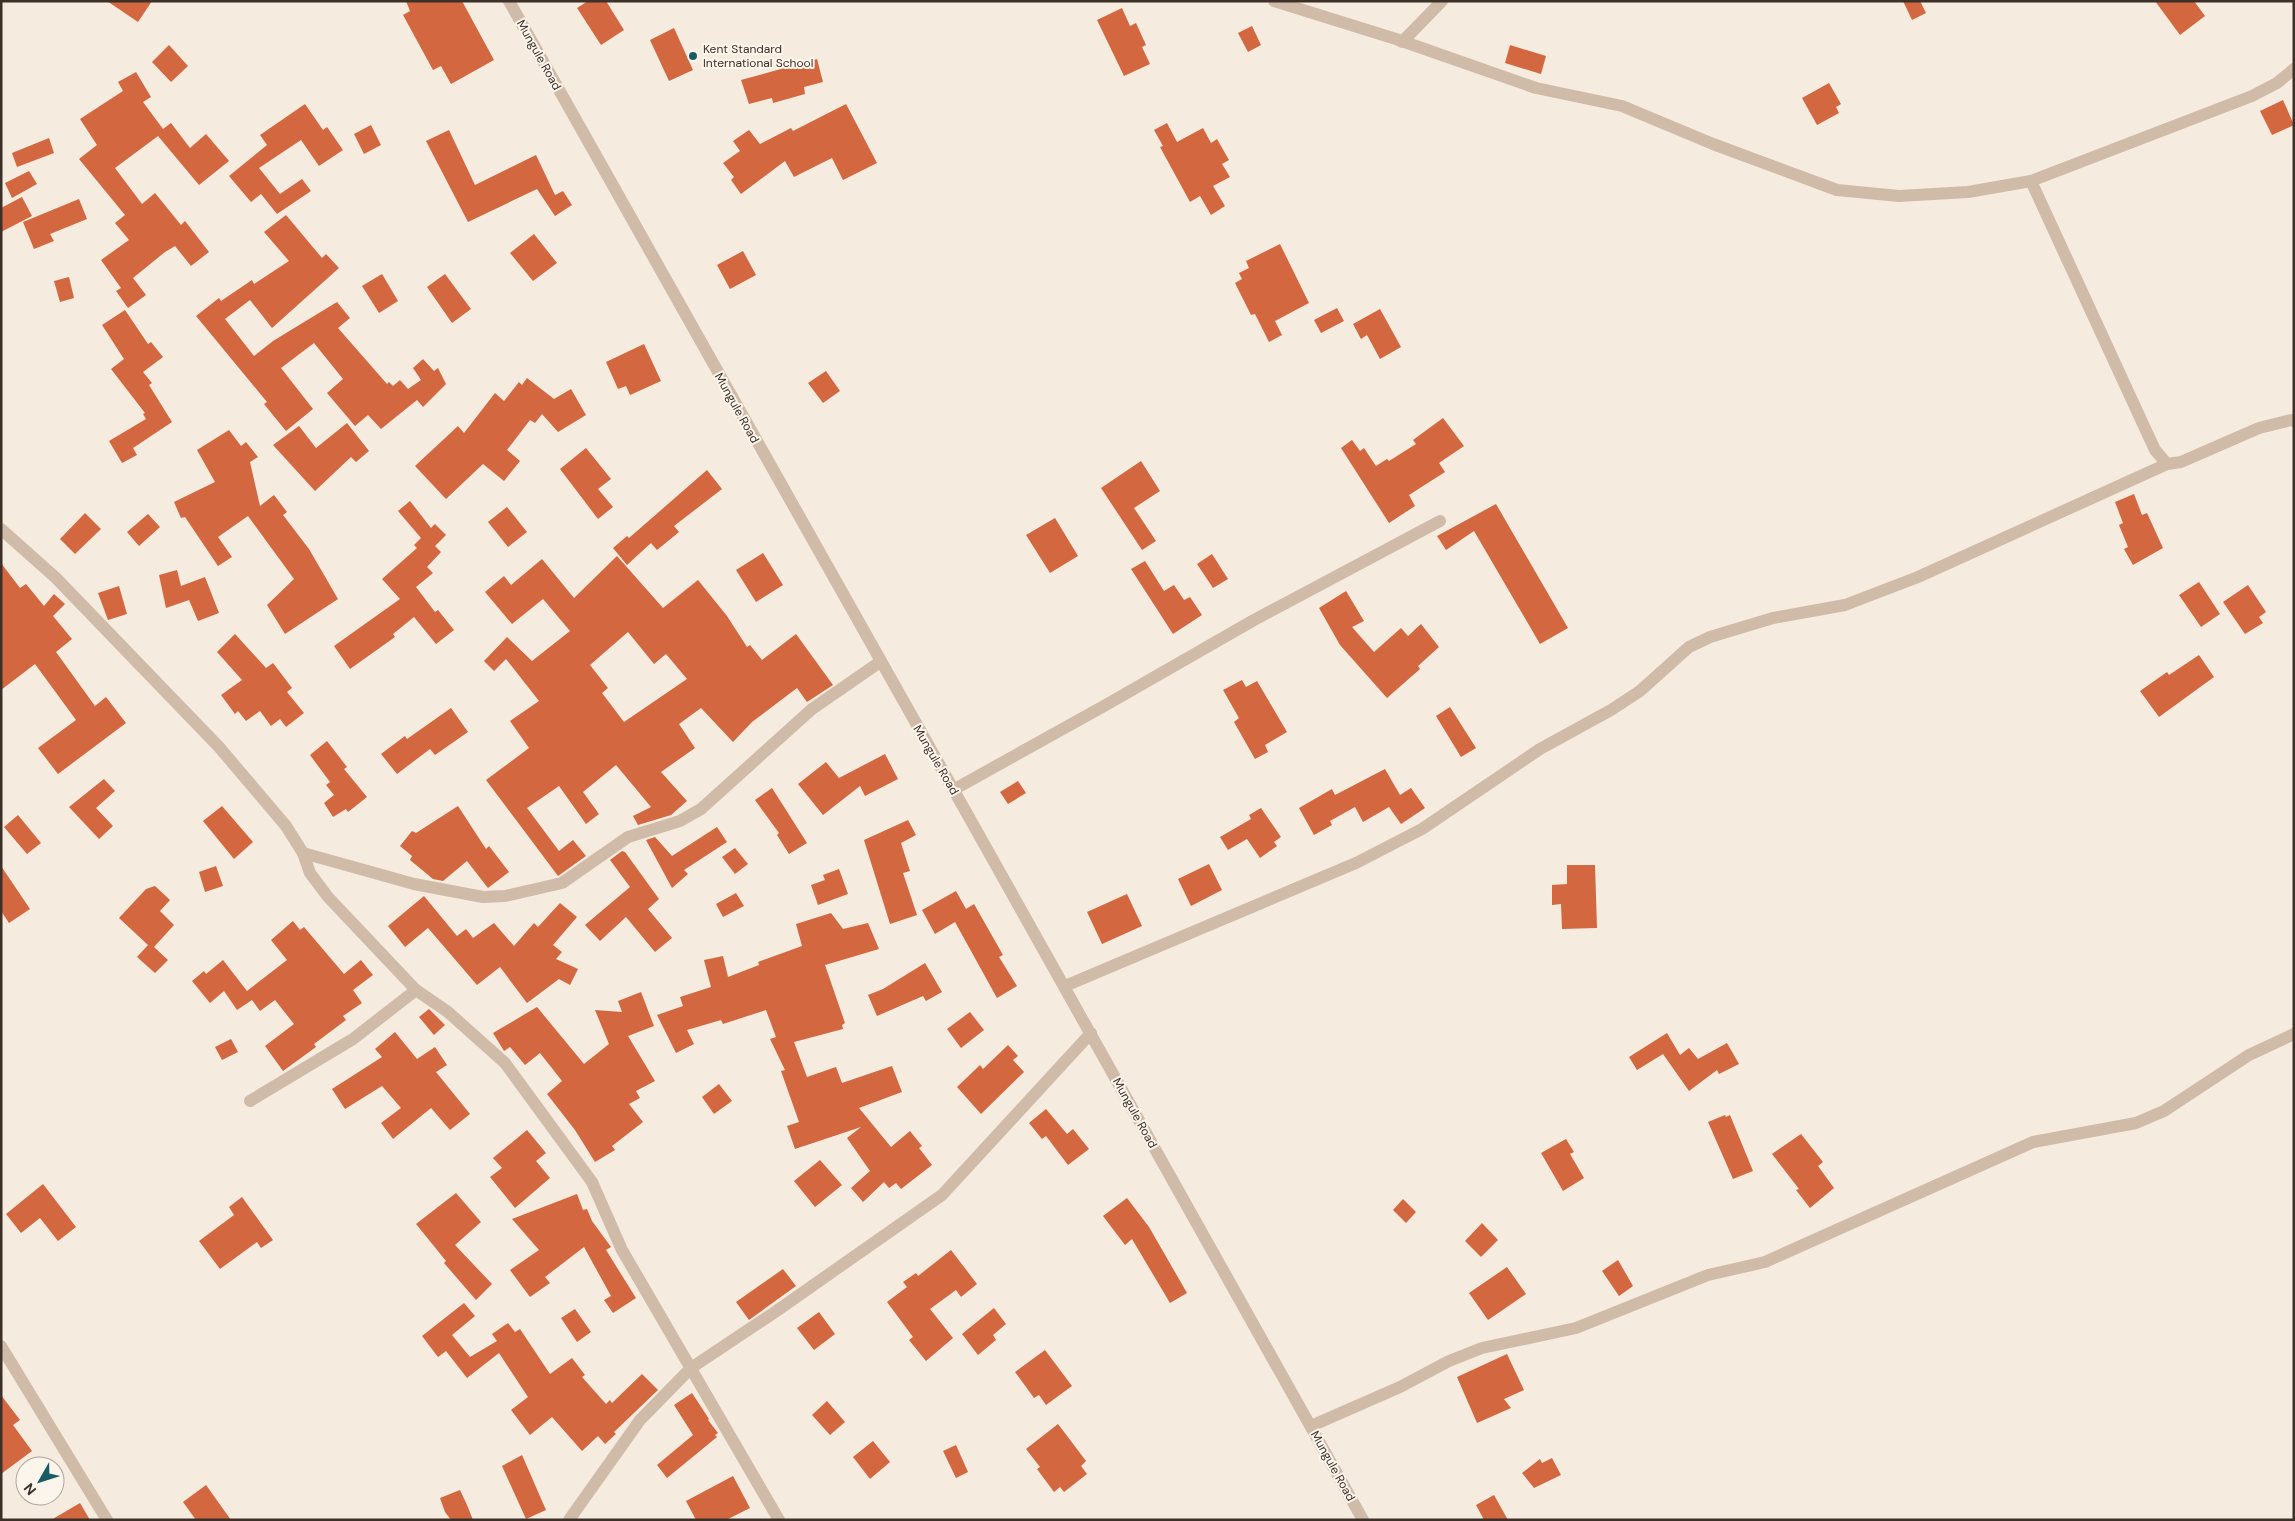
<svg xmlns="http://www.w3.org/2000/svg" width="2295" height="1521" viewBox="0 0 2295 1521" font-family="'DM Sans',sans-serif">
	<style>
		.building { fill: #d26740; fill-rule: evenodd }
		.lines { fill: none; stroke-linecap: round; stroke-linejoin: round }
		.minor { stroke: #d0bba9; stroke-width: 12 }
		.poi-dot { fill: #1a5c63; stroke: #fcf5ec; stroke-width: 2 }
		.labels { text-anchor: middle; stroke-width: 4; stroke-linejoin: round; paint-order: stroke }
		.poi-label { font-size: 12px; fill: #3c3029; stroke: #fcf5ec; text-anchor: start }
		.street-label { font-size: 12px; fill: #3c3029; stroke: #fcf5ec }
	</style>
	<rect width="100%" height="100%" fill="#f5ebdf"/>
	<g class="building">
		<path d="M107,1H152L138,22Z"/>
		<path d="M406,1H462L494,60L451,84L441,66L433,70L403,15L410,11Z"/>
		<path d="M588,1H606L624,30L601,45L577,8Z"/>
		<path d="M1903,1H1920L1926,13L1912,20Z"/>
		<path d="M2155,1H2194L2205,16L2180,35Z"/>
		<path d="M1122,8L1130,26L1136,23L1146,45L1142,47L1150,64L1124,76L1097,20Z"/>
		<path d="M1252,26L1261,45L1248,52L1238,33Z"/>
		<path d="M674,28L693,70L669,81L650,40Z"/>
		<path d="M169,45L188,66L171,82L152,62Z"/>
		<path d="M1510,45L1546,56L1541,74L1505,63Z"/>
		<path d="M817,59L823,82L804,87L805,94L773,103L772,98L749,104L741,80Z"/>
		<path d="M136,72L151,97L143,102L163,129L171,123L190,148L206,134L229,161L199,185L158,136L115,168L142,204L155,193L181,225L185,221L209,252L191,266L175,246L165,252L133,278L146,295L128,308L116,291L121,288L101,260L129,240L115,223L125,215L79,159L97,145L80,119L123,91L118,82Z"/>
		<path d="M1829,83L1841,104L1836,107L1839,113L1817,125L1802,98Z"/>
		<path d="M2283,100L2294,125L2272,135L2260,111Z"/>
		<path d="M305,104L323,130L327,127L343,150L319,166L301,140L259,168L280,194L302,179L311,191L277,214L261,194L251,202L229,176L267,145L260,135Z"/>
		<path d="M846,104L877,163L843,180L832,158L794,177L785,161L741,194L731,180L734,177L723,163L740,151L733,141L749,130L760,144L791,128L793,131Z"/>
		<path d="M1167,123L1177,142L1203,128L1211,143L1217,139L1229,160L1222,164L1230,177L1213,186L1225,206L1211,215L1200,196L1190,202L1160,147L1163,146L1154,130Z"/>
		<path d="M371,125L381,145L364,154L354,134Z"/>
		<path d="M449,130L475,185L536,155L555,195L563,191L572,205L555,216L537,189L468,222L426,141Z"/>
		<path d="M49,138L54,153L17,167L12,153Z"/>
		<path d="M29,171L37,184L12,198L5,183Z"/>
		<path d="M22,197L32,216L1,232V208Z"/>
		<path d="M79,199L87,219L50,234L54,241L34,249L23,222Z"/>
		<path d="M286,215L322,258L326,254L339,268L272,328L250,300L225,319L254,356L273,341L337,302L350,318L338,328L387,384L389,382L393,386L400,380L408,389L421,380L413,368L423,359L434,371L438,368L446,384L423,407L417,400L381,429L368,415L355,426L327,393L343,379L314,343L281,368L313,409L286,431L264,404L267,402L196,316L219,298L221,301L252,280L254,284L289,261L264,232Z"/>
		<path d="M534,234L557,263L533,281L510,253Z"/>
		<path d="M1280,244L1309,303L1275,321L1282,335L1269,342L1255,314L1251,315L1235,283L1242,279L1239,273L1249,268L1246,261Z"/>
		<path d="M743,251L756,275L730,289L717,265Z"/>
		<path d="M382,274L398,301L379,313L362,286Z"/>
		<path d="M445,274L471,309L452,323L427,287Z"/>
		<path d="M69,277L74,298L60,302L54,281Z"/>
		<path d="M1337,308L1344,321L1321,333L1314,320Z"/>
		<path d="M1380,309L1401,347L1380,359L1367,335L1361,339L1353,324Z"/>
		<path d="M125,310L148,344L151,342L163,357L143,372L152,383L149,385L172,422L133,448L137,455L122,463L109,441L146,419L143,414L145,413L111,369L124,359L102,325Z"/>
		<path d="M644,344L661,381L630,395L626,386L618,389L606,362Z"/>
		<path d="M826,371L840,391L823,403L808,383Z"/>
		<path d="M527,378L554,399L571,389L586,415L558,432L542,414L535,423L530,420L507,450L520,461L504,481L483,464L446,499L415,466L458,426L464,433L495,393L504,401L519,382L522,385Z"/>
		<path d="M1443,418L1464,446L1439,463L1445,472L1409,495L1415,506L1389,523L1341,448L1352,440L1360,451L1364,448L1376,466L1387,459L1389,461L1416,444L1413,440Z"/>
		<path d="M347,423L369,451L356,462L351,457L315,491L273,445L299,426L316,448Z"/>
		<path d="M229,430L241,446L246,442L258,457L250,462L260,506L274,495L287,512L283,515L309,549L338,599L285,634L267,605L294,579L248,516L218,537L232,557L218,566L185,517L181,518L174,502L215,482L197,450Z"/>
		<path d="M586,448L611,479L598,489L613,507L598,519L560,469Z"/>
		<path d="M1141,461L1160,491L1134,508L1156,541L1142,550L1101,488Z"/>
		<path d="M707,470L722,489L674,526L679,532L657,550L651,543L627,565L613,548L627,536L629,538Z"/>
		<path d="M2134,494L2142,515L2147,513L2163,548L2133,565L2124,549L2128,547L2119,525L2123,523L2115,502Z"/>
		<path d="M410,501L431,528L435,524L446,535L435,546L441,552L427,567L433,573L416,587L435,612L438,610L454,630L436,644L414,617L393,634L395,637L350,669L334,646L400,599L382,579L417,548L414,545L421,538L398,511Z"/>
		<path d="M1496,504L1568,628L1540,644L1474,531L1446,550L1437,536Z"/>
		<path d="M507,507L527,532L508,547L488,522Z"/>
		<path d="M85,513L101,529L75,554L60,539Z"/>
		<path d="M148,514L160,527L139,546L127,532Z"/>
		<path d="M1055,518L1078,556L1050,573L1026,535Z"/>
		<path d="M763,553L783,585L756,602L736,570Z"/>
		<path d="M1212,554L1228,579L1213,588L1197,564Z"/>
		<path d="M617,556L663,608L698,580L727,616L747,647L750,645L762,660L796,634L833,685L807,702L797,688L752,722L733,742L701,708L679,724L695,748L661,772L687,801L671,815L638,825L633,816L651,807L616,765L583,792L599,814L586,824L559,786L527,808L559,851L573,840L586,856L558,876L486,780L529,748L510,721L539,701L506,659L494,671L484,661L507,637L532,661L570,631L543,599L512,624L485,592L504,576L511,585L542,559L574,598ZM628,632L654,664L666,654L687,679L624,722L602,693L608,688L590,665Z"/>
		<path d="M1145,561L1164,591L1174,585L1184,600L1190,597L1202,615L1173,634L1131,569Z"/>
		<path d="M1,563L20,588L26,584L44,606L54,594L65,604L53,616L72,639L56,652L95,706L106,697L126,723L58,774L38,748L76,720L35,664L1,690Z"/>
		<path d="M177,570L181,586L205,577L219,613L198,621L189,600L166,608L159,575Z"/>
		<path d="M2199,582L2220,614L2201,627L2179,595Z"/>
		<path d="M2248,585L2266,612L2259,617L2263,623L2245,634L2223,602Z"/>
		<path d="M119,586L127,614L108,620L98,593Z"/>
		<path d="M1346,591L1364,621L1352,627L1374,652L1401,628L1408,636L1421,624L1439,647L1418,666L1420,669L1387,698L1340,645L1319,608Z"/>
		<path d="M235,634L266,668L273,663L292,688L287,692L304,713L286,727L280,719L271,726L260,711L246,721L238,711L235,714L221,695L242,680L217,652Z"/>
		<path d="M2199,655L2214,677L2159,717L2140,691L2167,672L2169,675Z"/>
		<path d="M1242,680L1246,687L1257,681L1287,732L1265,745L1268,752L1255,759L1234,722L1239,718L1223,690Z"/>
		<path d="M1450,707L1476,748L1461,757L1436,716Z"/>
		<path d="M451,708L468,732L435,755L430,749L397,774L381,754L405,736L407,739Z"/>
		<path d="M327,741L347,767L344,769L367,797L348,812L346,809L333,817L324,803L334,795L326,785L330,782L310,755Z"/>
		<path d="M885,754L898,779L865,796L860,786L823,815L798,784L826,762L839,778Z"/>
		<path d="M1385,769L1400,795L1411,788L1425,808L1401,824L1389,807L1363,822L1355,807L1330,821L1332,825L1314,835L1299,808L1332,789L1335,795Z"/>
		<path d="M104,779L115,791L96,808L113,826L99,839L69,807Z"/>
		<path d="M1018,781L1026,793L1008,804L1000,792Z"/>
		<path d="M772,788L807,843L789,854L777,835L779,833L755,800Z"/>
		<path d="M222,806L253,842L234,859L203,821Z"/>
		<path d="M458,806L486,849L489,846L509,872L488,888L467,861L443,881L433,879L410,860L412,856L400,846L412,831L416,833Z"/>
		<path d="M1261,808L1281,837L1274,842L1277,846L1260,858L1247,839L1228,850L1220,837L1251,819L1249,815Z"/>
		<path d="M18,815L41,843L27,854L4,827Z"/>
		<path d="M908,820L916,835L901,843L910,871L903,873L917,915L890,924L864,840Z"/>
		<path d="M717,827L727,842L684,870L688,874L672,888L646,840L655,837L672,856Z"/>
		<path d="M735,848L748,864L735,874L722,857Z"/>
		<path d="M622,851L625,852L659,899L648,909L672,938L655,952L626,917L600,941L585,925L630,887L610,860Z"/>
		<path d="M1209,864L1222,890L1191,906L1178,879Z"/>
		<path d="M1567,865H1595L1597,928L1562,929L1561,904L1552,905V885L1567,884Z"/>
		<path d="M1,866L30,909L9,923L1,911Z"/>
		<path d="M216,866L223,886L205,892L199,872Z"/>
		<path d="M839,869L848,894L818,905L811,885L825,880L823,875Z"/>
		<path d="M155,886L170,900L160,911L174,925L154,947L168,960L155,973L137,957L148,945L119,918L146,889Z"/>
		<path d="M956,891L966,909L974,904L1003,955L999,957L1017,986L997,998L955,922L935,934L922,910Z"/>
		<path d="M736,893L744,906L723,917L716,904Z"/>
		<path d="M1127,894L1142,926L1102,944L1087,912Z"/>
		<path d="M424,896L457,936L466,929L473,938L494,923L514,946L534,923L538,927L560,903L577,917L553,945L562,952L556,959L578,969L570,985L559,979L527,1003L500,967L477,985L428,928L405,947L388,926Z"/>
		<path d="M831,913L843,929L868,923L879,949L825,965L845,1023L842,1025L843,1029L794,1042L807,1077L836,1067L842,1083L892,1066L902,1092L859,1108L891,1147L910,1131L922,1146L919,1148L932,1165L901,1189L896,1183L889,1188L884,1182L863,1202L851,1188L870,1171L847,1138L861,1127L795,1149L787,1126L799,1122L781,1071L785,1070L770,1039L776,1037L766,1010L723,1024L721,1020L687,1030L694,1044L676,1053L657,1015L683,1006L680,997L711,987L704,960L723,956L728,977L759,965L758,962L802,946L796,924Z"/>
		<path d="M293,921L300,930L304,927L344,974L361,960L373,975L353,990L362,1003L343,1016L346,1020L314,1044L316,1047L283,1071L265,1046L294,1024L275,1000L260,1011L252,1000L237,1010L224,991L210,1003L192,981L204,971L206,974L223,960L247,991L287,960L271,940Z"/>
		<path d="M925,963L942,992L926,1001L923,996L877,1016L868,995L883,989Z"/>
		<path d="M641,992L654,1026L628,1036L655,1081L636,1091L640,1098L629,1104L643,1122L612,1146L615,1150L595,1162L575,1130L547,1094L562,1081L540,1053L525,1065L510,1047L504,1051L493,1033L537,1007L584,1064L609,1044L595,1010L622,1012L618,1001Z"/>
		<path d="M429,1009L445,1025L434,1035L419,1017Z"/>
		<path d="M970,1012L984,1030L961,1048L947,1029Z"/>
		<path d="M395,1032L417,1059L435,1047L447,1065L436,1072L470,1114L450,1130L431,1108L393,1139L381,1123L401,1108L382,1086L345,1109L332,1089L382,1057L375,1049Z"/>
		<path d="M1667,1033L1680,1055L1689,1048L1698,1059L1727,1043L1739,1064L1719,1074L1717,1070L1689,1091L1663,1054L1637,1070L1629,1057Z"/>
		<path d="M231,1039L238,1052L222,1060L215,1047Z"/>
		<path d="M1008,1045L1018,1056L1013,1060L1024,1072L981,1114L957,1087L980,1065L983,1069Z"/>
		<path d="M719,1084L732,1101L714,1114L702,1097Z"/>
		<path d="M1046,1109L1067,1134L1073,1129L1089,1149L1068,1165L1046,1136L1042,1139L1029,1123Z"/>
		<path d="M1725,1115L1726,1117L1730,1115L1753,1171L1733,1179L1708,1122Z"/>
		<path d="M527,1130L546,1153L536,1161L550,1178L515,1208L490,1177L502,1168L493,1158Z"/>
		<path d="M1801,1134L1823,1162L1818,1166L1834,1188L1810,1208L1796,1190L1799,1189L1772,1154Z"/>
		<path d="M1566,1139L1574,1152L1570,1154L1584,1178L1563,1191L1541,1153Z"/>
		<path d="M820,1160L842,1185L815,1207L794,1181Z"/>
		<path d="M43,1184L76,1227L58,1241L40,1218L21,1233L6,1214Z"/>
		<path d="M456,1193L481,1222L455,1245L492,1284L476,1300L444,1263L446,1261L416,1224Z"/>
		<path d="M577,1194L583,1210L587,1209L592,1221L611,1247L606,1250L636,1298L613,1313L604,1300L611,1296L584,1247L545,1277L550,1283L530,1297L510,1270L539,1250L512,1219Z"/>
		<path d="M242,1197L273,1240L261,1248L257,1242L220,1269L199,1241L234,1215L229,1207Z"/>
		<path d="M1127,1198L1149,1227L1187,1293L1170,1303L1132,1239L1125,1245L1103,1216Z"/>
		<path d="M1403,1199L1416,1212L1406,1223L1393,1210Z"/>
		<path d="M1482,1223L1498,1240L1481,1257L1465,1241Z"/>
		<path d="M951,1250L977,1284L961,1297L956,1290L930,1309L953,1338L926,1361L909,1340L913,1337L887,1302L907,1287L903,1282L916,1273L918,1276Z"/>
		<path d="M1618,1260L1633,1286L1619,1296L1602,1271Z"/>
		<path d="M1507,1267L1526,1294L1488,1320L1469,1293Z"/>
		<path d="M783,1269L796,1286L749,1320L736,1302Z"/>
		<path d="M464,1303L475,1316L452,1335L470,1357L497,1341L492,1334L508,1323L515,1332L520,1329L550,1374L572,1358L585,1375L582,1377L606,1404L610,1400L612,1403L642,1374L658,1390L614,1432L616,1434L605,1444L598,1436L582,1451L552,1417L530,1435L511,1410L528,1397L499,1353L467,1378L446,1351L438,1357L422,1336Z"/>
		<path d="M994,1308L1006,1324L993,1335L996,1340L978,1355L962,1334Z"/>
		<path d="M575,1309L591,1332L577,1342L561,1318Z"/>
		<path d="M819,1312L835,1334L814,1350L797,1328Z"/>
		<path d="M1045,1350L1072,1386L1046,1405L1039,1395L1034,1398L1015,1372Z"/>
		<path d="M1507,1354L1524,1390L1504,1399L1511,1408L1477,1423L1457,1377Z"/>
		<path d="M692,1393L709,1419L708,1420L718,1433L715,1435L717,1437L667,1478L657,1465L693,1435L674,1405Z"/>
		<path d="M1,1395L20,1420L13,1425L32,1451L1,1474Z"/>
		<path d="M827,1401L845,1422L830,1435L812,1415Z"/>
		<path d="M1058,1424L1086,1461L1081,1466L1087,1474L1064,1492L1060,1487L1054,1492L1037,1469L1040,1467L1026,1449Z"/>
		<path d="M873,1441L890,1462L870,1479L853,1457Z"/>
		<path d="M956,1445L968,1472L956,1478L943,1451Z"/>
		<path d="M522,1455L546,1510L526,1519L502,1466Z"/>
		<path d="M1552,1458L1561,1475L1534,1488L1522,1473L1540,1459L1542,1463Z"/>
		<path d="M733,1476L750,1508L726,1520H696L686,1501Z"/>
		<path d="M206,1485L231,1520H196L183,1502Z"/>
		<path d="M460,1490L467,1505L473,1520H451L445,1512L440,1498Z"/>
		<path d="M1494,1495L1508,1520H1484L1476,1505Z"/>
		<path d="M80,1503L90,1520H51Z"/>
	</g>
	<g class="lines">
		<g class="minor">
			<path d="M509,1C793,508 1081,1012 1363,1520"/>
			<path d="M1274,1L1396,39L1536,88L1622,106L1713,144L1837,190L1899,196L1968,192L2031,181L2252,96L2277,83L2294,69"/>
			<path d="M1402,42L1442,1"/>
			<path d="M2031,181L2155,450L2167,464L2181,462L2259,428L2291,420L2294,421"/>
			<path d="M1,529L56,578L219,747L286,826L303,853L310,873L328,897L416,990L448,1012L505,1063L592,1182L622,1250L779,1520"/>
			<path d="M953,790L1104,706L1254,620L1440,521"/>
			<path d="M303,853L414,884L483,897L505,896L562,883L628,837L680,821L701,809L812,709L880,662"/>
			<path d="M1065,986L1356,863L1422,829L1540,749L1611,710L1640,691L1689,647L1710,637L1773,618L1845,605L1918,577L2167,464"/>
			<path d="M250,1101L353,1039L416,990"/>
			<path d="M1,1346L107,1520"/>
			<path d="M1311,1426L1400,1387L1449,1361L1482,1348L1576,1328L1708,1275L1765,1262L2033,1142L2136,1123L2164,1111L2249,1055L2294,1034"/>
			<path d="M569,1520L640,1420L691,1368L775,1312L942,1195L1091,1033"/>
		</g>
	</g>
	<circle class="poi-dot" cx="693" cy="56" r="5"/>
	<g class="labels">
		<g class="poi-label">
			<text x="703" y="53">Kent Standard<tspan x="703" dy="14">International School</tspan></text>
		</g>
		<g class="street-label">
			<text transform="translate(539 55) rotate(61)" y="4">Mungule Road</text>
			<text transform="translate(737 408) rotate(61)" y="4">Mungule Road</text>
			<text transform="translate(936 760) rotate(60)" y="4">Mungule Road</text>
			<text transform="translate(1135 1113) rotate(61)" y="4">Mungule Road</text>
			<text transform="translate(1333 1466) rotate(61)" y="4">Mungule Road</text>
		</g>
	</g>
	<rect width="2295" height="1521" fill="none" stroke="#3c3029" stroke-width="5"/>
	<g transform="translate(40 1481) rotate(231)"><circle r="24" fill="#fcf5ec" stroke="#afa69e"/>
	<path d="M0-4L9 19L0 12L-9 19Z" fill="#1a5c63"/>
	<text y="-8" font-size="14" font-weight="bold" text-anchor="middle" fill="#3c3029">N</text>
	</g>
</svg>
